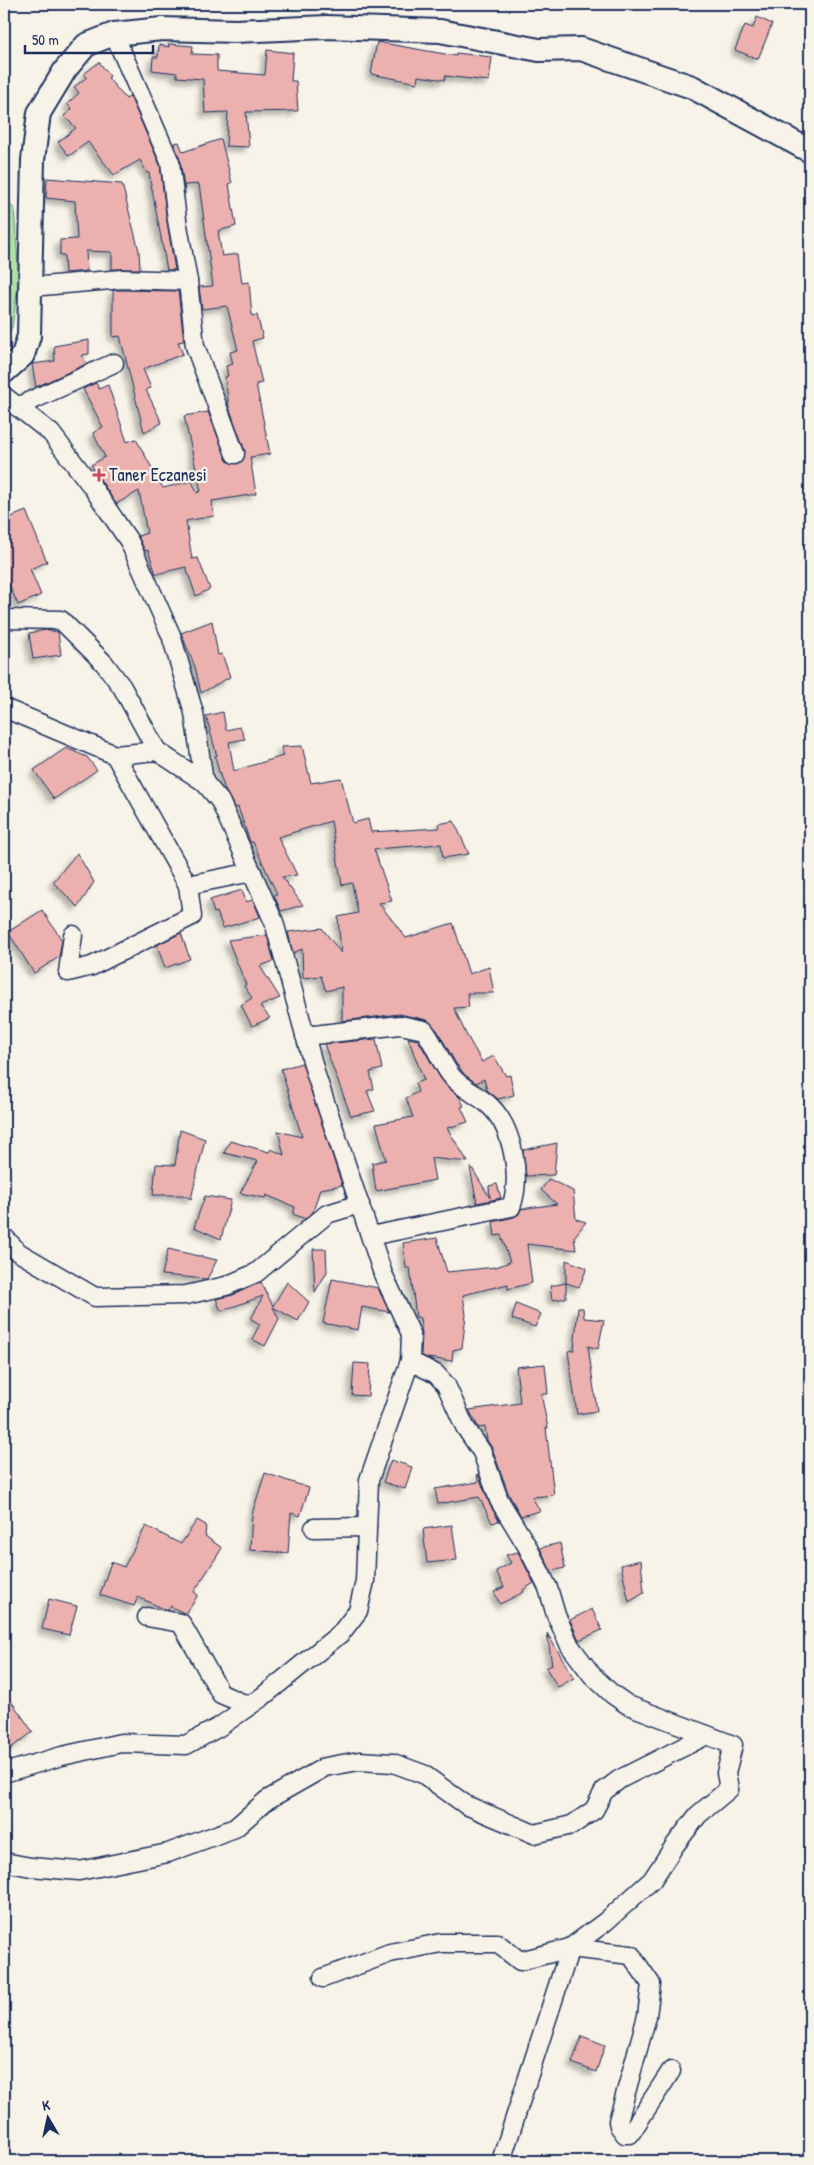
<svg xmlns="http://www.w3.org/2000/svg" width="814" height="2165" viewBox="0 0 814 2165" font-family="'Patrick Hand',sans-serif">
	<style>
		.green { fill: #afe1a1; stroke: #658880 }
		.building { fill: #ecb1ae; stroke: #1b2f5e; filter: url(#shadow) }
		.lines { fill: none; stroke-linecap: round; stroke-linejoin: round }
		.minor-casing { stroke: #1b2f5e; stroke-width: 21 }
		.tertiary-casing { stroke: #1b2f5e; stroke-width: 26 }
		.minor { stroke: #f7f3e8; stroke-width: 18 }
		.tertiary { stroke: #f7f3e8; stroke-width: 22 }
		.poi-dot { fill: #d1495b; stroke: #f7f3e8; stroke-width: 2 }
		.labels { text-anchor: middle; stroke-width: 4.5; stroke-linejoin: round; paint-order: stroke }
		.poi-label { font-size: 18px; fill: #1b2f5e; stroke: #f7f3e8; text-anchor: start }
	</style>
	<defs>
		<filter id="shadow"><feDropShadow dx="-4.5" dy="4.5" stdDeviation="2.5" flood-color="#0004"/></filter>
	</defs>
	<rect width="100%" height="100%" fill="#f7f3e8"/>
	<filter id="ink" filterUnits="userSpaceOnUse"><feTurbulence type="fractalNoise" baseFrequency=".02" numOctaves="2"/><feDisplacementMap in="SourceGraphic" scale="10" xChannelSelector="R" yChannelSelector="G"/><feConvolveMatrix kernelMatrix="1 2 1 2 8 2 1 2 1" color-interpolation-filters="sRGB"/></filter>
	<g filter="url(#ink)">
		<path class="green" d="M4,196L14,209L19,279L12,328L4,337Z"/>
		<g class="building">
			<path d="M757,17L772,24L758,59L735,50L745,25L753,28Z"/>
			<path d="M377,42L456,56V53L492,57L489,81L445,76V80L418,76L417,83L371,74Z"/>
			<path d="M168,44L193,46L192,54L217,55V71L265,75L267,50L293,53L291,81H296L298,111L246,112L249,147L226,146L228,112L205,113L203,79L177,77V73L152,70L153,57H158L159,45L169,47Z"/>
			<path d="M99,62L110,76L108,78L126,99L130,96L160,165L167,222L175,270H167L149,173H147L140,160L114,175L88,142L69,156L58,142L76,128L64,116L72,109L67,104L79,93L74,87L87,77L84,74Z"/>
			<path d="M221,139L232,183L229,184L236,226L218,231L222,256L238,254L242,283L249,282L252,316L257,315L263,338L252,341L262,383L256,384L270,454L250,457L256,494L212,501L214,516L186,521L192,559L198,558L210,589L196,596L186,567L156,574L148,550L145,551L138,536L147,533L139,491L116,504L91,465L105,457L93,433L103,427L83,389L96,383L99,389L108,385L127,442L136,439L163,488L192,481L197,493L201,491L184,416L208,412L228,462L238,464L243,460L245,451L229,407L225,377L228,376L226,366L233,364L230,352L238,350L227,306L202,309L199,287L213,286L199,184L184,185L185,194L180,160L174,143L179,142L183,152Z"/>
			<path d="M47,178L122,184L139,251L140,269H112V252L86,251L87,271L65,273L64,255H60V240L77,239L75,201L46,198Z"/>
			<path d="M113,290L178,291L184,341L178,342L183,354L143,369L151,388L146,390L162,423L144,432L120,336L113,337Z"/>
			<path d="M89,340V354L82,355L86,364L36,387L32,364L55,361L54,346Z"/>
			<path d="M26,511L47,562L30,569L41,595L18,605L8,582L4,584V520Z"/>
			<path d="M212,621L218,655L222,654L230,677L201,693L195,667L181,633Z"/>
			<path d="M46,630L58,632L61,655L33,659L29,633Z"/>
			<path d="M223,712L226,730L240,727L245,739L229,742L234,771L283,756L281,747L302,746L311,783L341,778L353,823L368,819L371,832L439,828L438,824L454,821L469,854L443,858L441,844L374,849L392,901L379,903L406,938L453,923L469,974L489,967L494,993H467L469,1007L454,1008L466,1034L482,1062L494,1056L506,1076L510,1075L514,1095L498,1099L487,1090L484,1079L476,1083L465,1075L455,1062L437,1030L427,1020L399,1014L342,1021V987L326,991L321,976L303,978L302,949L293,953L288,932L322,928L341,953L338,917L358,913L352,883L342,885L331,821L278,837L297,875L282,877L303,905L281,911L274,895L277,894L253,842H250L238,807L235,808L225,790L219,772L215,756H217L206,716Z"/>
			<path d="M66,748L87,757L97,770L54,799L34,770Z"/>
			<path d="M77,853L94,882L78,907L53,882Z"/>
			<path d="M242,890L246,902L253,900L260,917L223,928L217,912L214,913L210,900Z"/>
			<path d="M42,910L62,940L59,957L34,973L8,932Z"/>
			<path d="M181,933L190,959L165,968L157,945Z"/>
			<path d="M267,935L274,961L260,966L280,998L260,1006L270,1018L252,1026L241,1005L252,998L244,986L246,985L228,940Z"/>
			<path d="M408,1038L418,1040L441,1079L460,1098L464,1106L461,1107L468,1122L447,1128L468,1162L431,1158L435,1180L376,1191L372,1163L386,1160L376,1124L413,1117L406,1098L418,1092L415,1083L424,1080Z"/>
			<path d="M376,1039L382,1069L370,1072L374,1089L367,1091L375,1111L351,1116L324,1044Z"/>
			<path d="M302,1063L342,1185L320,1189L313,1212L305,1219L293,1214L295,1207L266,1195L265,1198L240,1193L258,1161L224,1153L230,1141L269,1152L271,1149L284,1155L278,1131L302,1137L281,1069Z"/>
			<path d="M180,1130L205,1139L191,1199L183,1195H153L156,1164L175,1165Z"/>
			<path d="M557,1143L554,1175L526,1176L523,1150Z"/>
			<path d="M470,1168H472L490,1198L489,1186L497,1184L501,1198L477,1203Z"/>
			<path d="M549,1179L573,1191L576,1219L586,1222L574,1237L576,1250L527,1244L532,1283L508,1289V1284L463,1295L466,1315L462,1348L453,1350L452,1361L427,1358L421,1355L422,1333L420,1318L416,1317L410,1268H406L403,1243L437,1238L447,1272L496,1267L510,1262L501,1235L495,1236L493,1222L514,1217L519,1214L521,1209L557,1204L541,1190Z"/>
			<path d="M205,1196L231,1200L221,1239L194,1227Z"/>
			<path d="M168,1249L194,1255L217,1260L207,1279L162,1275Z"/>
			<path d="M313,1249H326L327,1272L315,1292Z"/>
			<path d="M566,1260L587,1268L579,1287L566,1283Z"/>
			<path d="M332,1279L378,1288L389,1312L362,1307L358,1330L323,1323Z"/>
			<path d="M261,1282L273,1306L287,1282L309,1302L298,1321L273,1307L279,1319L265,1346L252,1339L260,1324L251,1319L263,1296L221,1311L216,1299L233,1295Z"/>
			<path d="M566,1283V1298L552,1300L550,1286Z"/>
			<path d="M516,1304L541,1314L535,1327L512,1319Z"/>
			<path d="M578,1308H583L584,1318L604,1320L598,1349L588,1346L597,1411L577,1414L568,1351L574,1350Z"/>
			<path d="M354,1363L370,1364L368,1396L352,1395Z"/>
			<path d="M545,1364L548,1394H541L548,1428H546L554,1495L532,1497L540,1511L521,1516L509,1495L492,1448L487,1440L485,1427L479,1428L469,1410L520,1403L516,1367Z"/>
			<path d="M391,1460L412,1467L405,1489L383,1482Z"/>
			<path d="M265,1473L309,1488L300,1516L291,1513L288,1553L250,1550L252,1514Z"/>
			<path d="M477,1474H478L490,1505L499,1521L492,1523L479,1497L438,1504L435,1489L478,1482Z"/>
			<path d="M197,1520L206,1525L205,1536L222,1548L194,1592L198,1595L186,1614L170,1606L168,1610L164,1609L138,1597L134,1606L100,1595L111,1562L124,1567L146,1526L181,1544Z"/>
			<path d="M452,1525L457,1560L427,1563L423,1529Z"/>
			<path d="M560,1543L565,1568L551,1571L540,1548Z"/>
			<path d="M518,1552L534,1583L523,1590L524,1592L500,1604L494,1592L504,1587L496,1571L511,1563L506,1555Z"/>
			<path d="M641,1560L644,1593L629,1602L621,1565Z"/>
			<path d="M49,1599L77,1606L69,1635L42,1629Z"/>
			<path d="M592,1609L602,1630L579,1640L570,1620Z"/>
			<path d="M547,1633L574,1678L558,1687L546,1668L552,1665Z"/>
			<path d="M4,1691L33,1732L4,1753Z"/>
			<path d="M582,2036L605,2045L596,2072L572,2063Z"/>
		</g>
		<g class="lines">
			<defs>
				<g id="minor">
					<path d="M114,34L170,162L177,220L188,281L195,346L235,454"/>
					<path d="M31,287L122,279L188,281"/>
					<path d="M4,396L51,433L93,488L129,541L171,635L194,713L204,782"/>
					<path d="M17,407L114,363"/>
					<path d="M4,619L61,620L104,663L122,687L157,751L204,782L220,801L274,922L316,1075L383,1274L411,1334L410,1361L369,1480L365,1581L358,1611L341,1633L262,1697L219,1727L186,1745L121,1743L62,1756L4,1773"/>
					<path d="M4,708L115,755L188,885L252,872"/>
					<path d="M115,755L157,751"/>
					<path d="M73,935L68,972L92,966L192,916L188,885"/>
					<path d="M305,1036L400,1025L424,1030C436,1045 441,1065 454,1079C465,1090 480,1096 491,1107C513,1129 522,1178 511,1207L371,1236"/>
					<path d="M4,1237L18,1252L95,1297L186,1295L226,1286L256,1273L327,1214L360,1204"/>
					<path d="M410,1361L436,1374L446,1385L465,1427L482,1452L499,1500L527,1546L548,1588L556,1615L570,1646L592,1675L612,1694L628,1705L707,1735"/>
					<path d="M314,1528L367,1527"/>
					<path d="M147,1617L181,1623L221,1694L249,1706"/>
					<path d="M4,1862L31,1867L79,1871L168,1853L235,1828L267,1800L325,1767L359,1761L393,1763L423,1774L466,1805L534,1834L572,1825L594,1810L604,1791L620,1779L707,1735L733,1745L726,1773L729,1789L698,1815L675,1845L652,1880L605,1922L570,1948L501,2161"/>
					<path d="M323,1978L390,1953L441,1943H497L520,1961L570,1948L631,1955L651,1984L647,2016L618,2121L619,2126L625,2134H630L671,2071"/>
				</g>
				<path id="tertiary" d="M4,372L23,355L29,336L33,160L39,113L65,70L86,45L114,34L162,29L236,31L327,27L440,31L539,50L581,49L692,87L810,151"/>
			</defs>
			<use href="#minor" class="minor-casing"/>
			<use href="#tertiary" class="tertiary-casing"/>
			<use href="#minor" class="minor"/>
			<use href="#tertiary" class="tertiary"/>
		</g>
	</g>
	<path class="poi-dot" d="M96.5 467.5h5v5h5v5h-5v5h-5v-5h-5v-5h5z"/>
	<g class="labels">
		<g class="poi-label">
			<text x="109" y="481">Taner Eczanesi</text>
		</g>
	</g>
	<rect width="814" height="2165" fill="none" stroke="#f7f3e8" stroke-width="20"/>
	<rect x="10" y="10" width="794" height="2145" fill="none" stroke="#1b2f5e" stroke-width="2" filter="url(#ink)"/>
	<g transform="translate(48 2118) rotate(351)" stroke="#f7f3e8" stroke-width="4" paint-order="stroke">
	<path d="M0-4L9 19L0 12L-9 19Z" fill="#1b2f5e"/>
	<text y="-8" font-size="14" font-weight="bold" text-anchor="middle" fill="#1b2f5e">K</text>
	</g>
	<path d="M25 45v8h128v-8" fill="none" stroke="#1b2f5e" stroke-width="2.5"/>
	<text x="32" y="45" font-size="15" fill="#1b2f5e" stroke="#f7f3e8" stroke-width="4" paint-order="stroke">50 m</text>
</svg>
